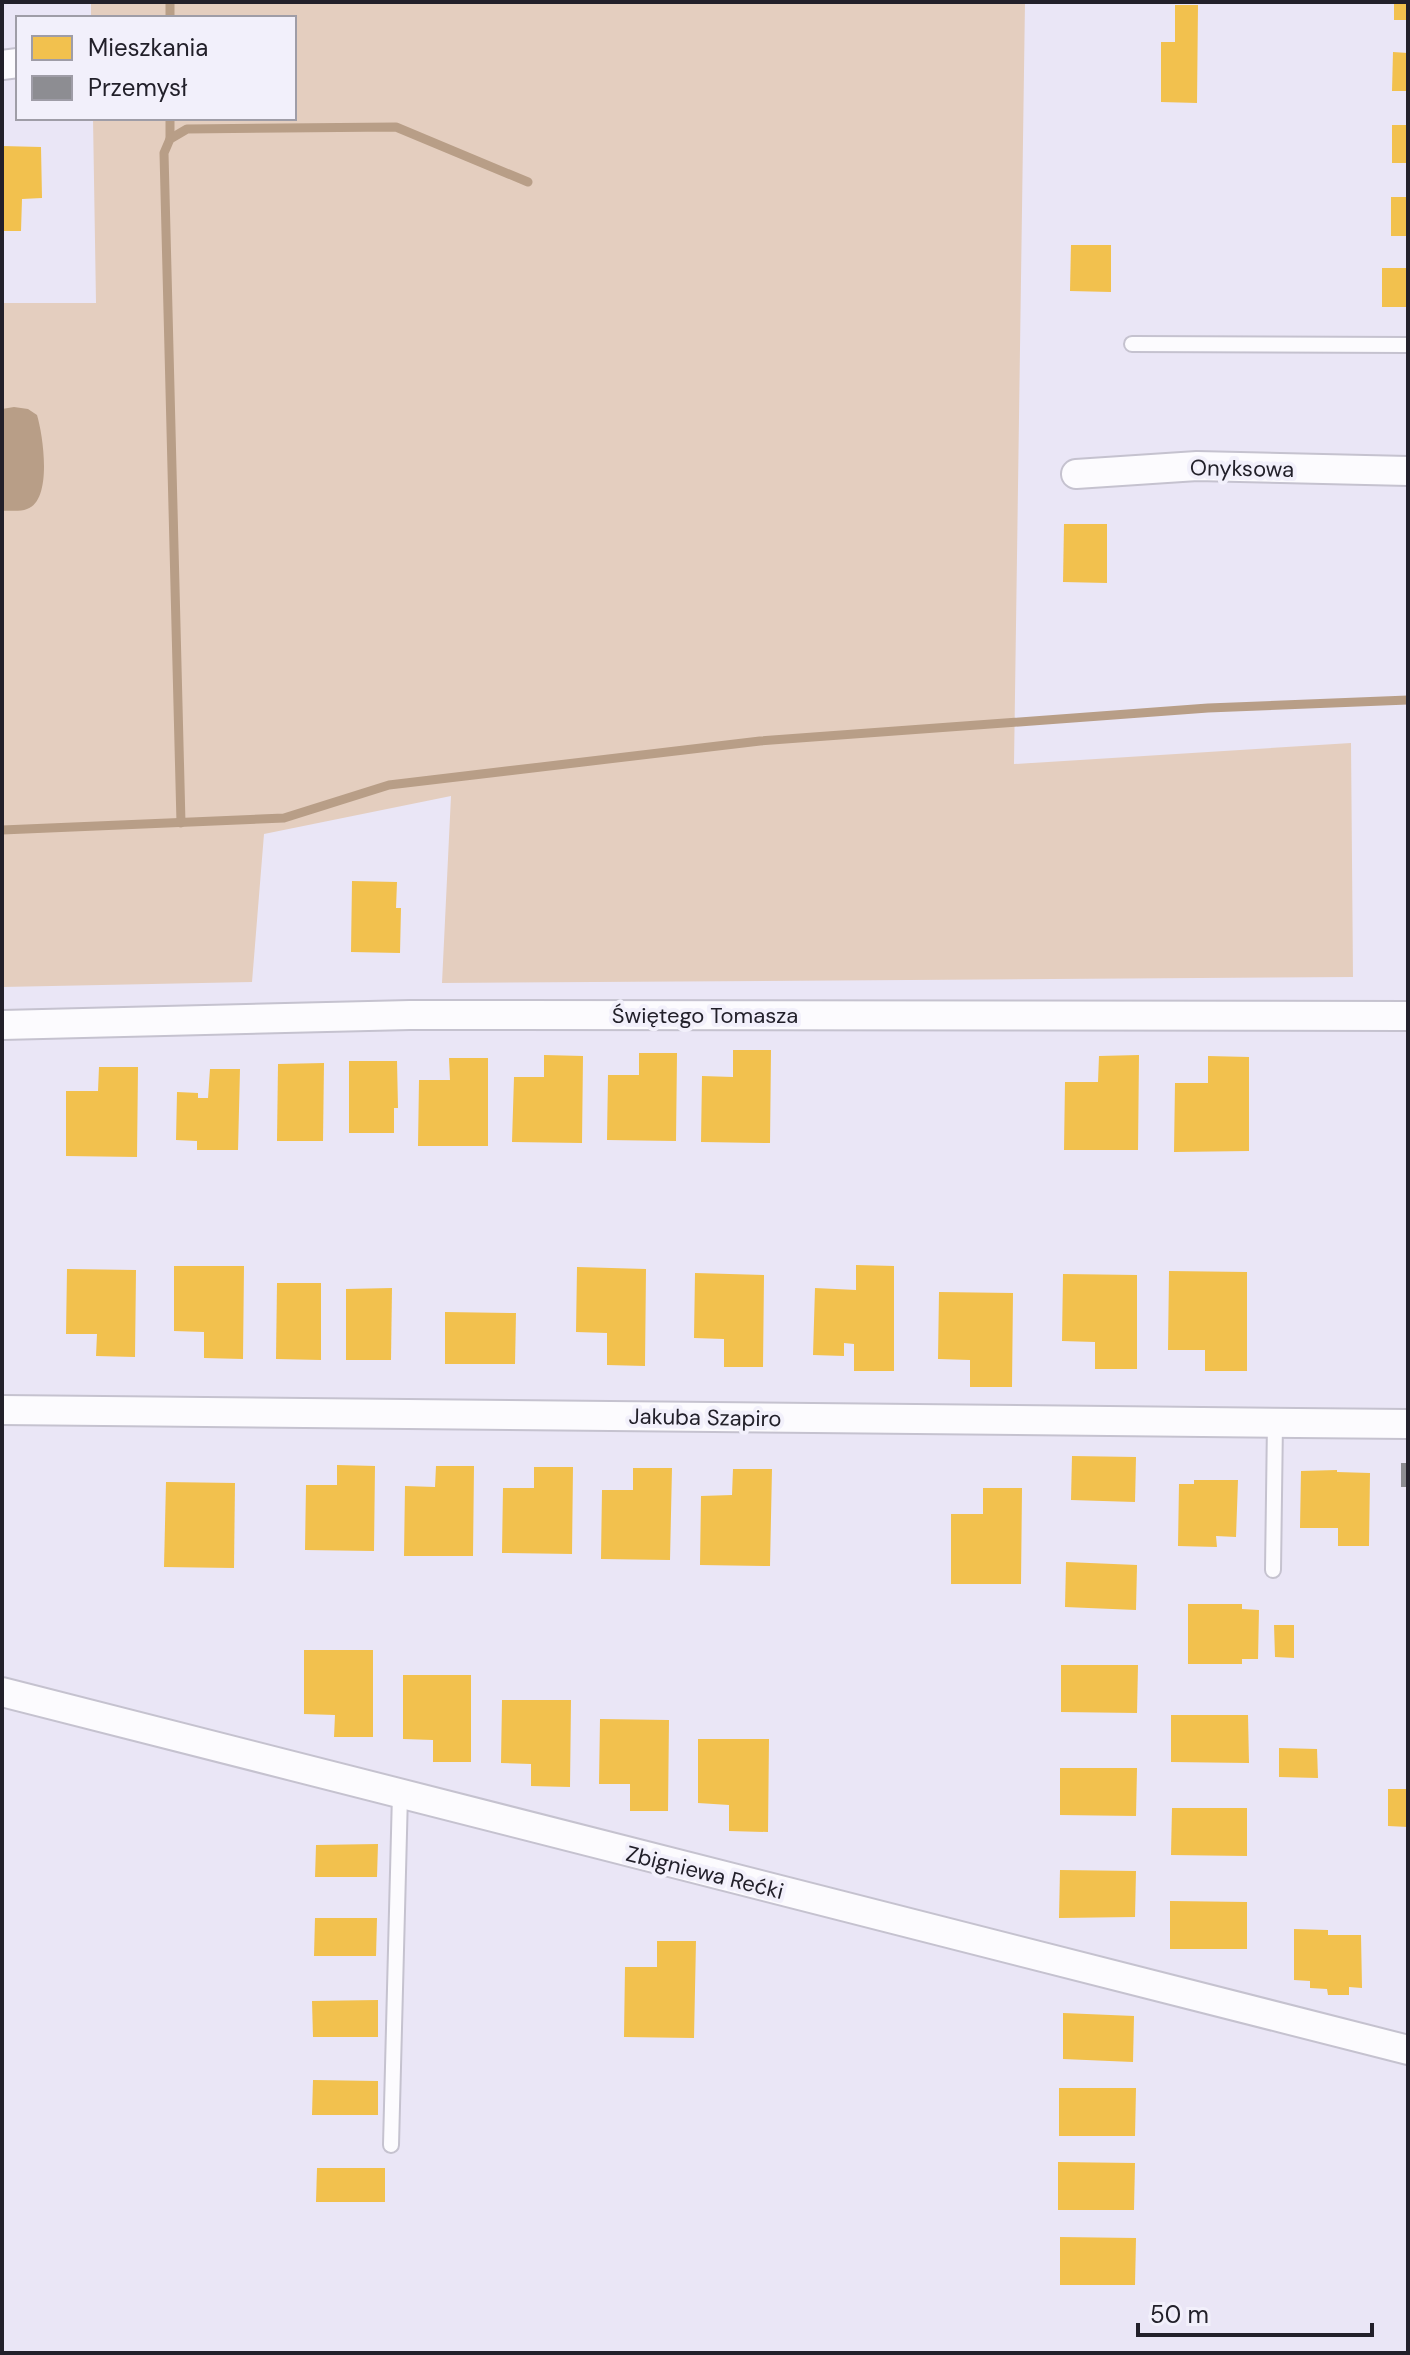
<svg xmlns="http://www.w3.org/2000/svg" width="1410" height="2355" viewBox="0 0 1410 2355" font-family="'DM Sans',sans-serif">
	<style>
		.green { fill: #e4cebf }
		.water { fill: #b89e87 }
		.homes { fill: #f2c14e }
		.industry { fill: #8d8d92 }
		.lines { fill: none; stroke-linecap: round; stroke-linejoin: round }
		.stream { stroke: #b89e87; stroke-width: 9 }
		.lane-casing { stroke: #c5c2cf; stroke-width: 18 }
		.street-casing { stroke: #c5c2cf; stroke-width: 32 }
		.lane { stroke: #fcfbfe; stroke-width: 14 }
		.street { stroke: #fcfbfe; stroke-width: 28 }
		.labels { text-anchor: middle; stroke-width: 8; stroke-linejoin: round; paint-order: stroke }
		.street-label { font-size: 22px; fill: #22202a; stroke: #f2f0fb }
	</style>
	<rect width="100%" height="100%" fill="#eae6f6"/>
	<path class="green" d="M91,2H1025L1014,764L1351,743L1353,977L442,983L451,796L264,834L252,982L2,987V303H96L93,118H294V18H91Z"/>
	<path class="water" d="M14,407L28,409L37,415C43,435 53,500 27,509C20,512 9,510 2,511V409Z"/>
	<g class="homes">
		<rect x="1394" y="2" width="14" height="18"/>
		<path d="M1175,5H1198L1197,103L1161,102V42H1175Z"/>
		<path d="M1393,52L1408,53V91H1392Z"/>
		<rect x="1392" y="125" width="16" height="38"/>
		<path d="M2,146L41,147L42,198L22,199L21,231H2Z"/>
		<rect x="1391" y="197" width="17" height="39"/>
		<path d="M1071,245H1111V292L1070,291Z"/>
		<rect x="1382" y="268" width="26" height="39"/>
		<path d="M1064,524H1107V583L1063,582Z"/>
		<path d="M352,881L397,882L396,908H401L400,953L351,952Z"/>
		<path d="M733,1050H771L770,1143L701,1142L702,1076L733,1077Z"/>
		<path d="M639,1053H677L676,1141L607,1140L608,1075H639Z"/>
		<path d="M544,1055L583,1056L582,1143L512,1142L514,1077H544Z"/>
		<path d="M1139,1055L1138,1150H1064L1065,1082H1098L1099,1056Z"/>
		<path d="M1208,1056L1249,1057V1151L1174,1152L1175,1083H1208Z"/>
		<path d="M449,1058H488V1146H418L419,1080H450Z"/>
		<path d="M349,1061H397L398,1108H394V1133H349Z"/>
		<path d="M324,1063L323,1141H277L278,1064Z"/>
		<path d="M99,1067H138L137,1157L66,1156V1091H98Z"/>
		<path d="M210,1069H240L238,1150H197V1141L176,1140L177,1092L198,1093V1098H208Z"/>
		<path d="M856,1265L894,1266V1371H854V1344L844,1343V1356L813,1355L815,1288L856,1290Z"/>
		<path d="M174,1266H244L243,1359L204,1358V1332L174,1331Z"/>
		<path d="M577,1267L646,1269L645,1366L607,1365V1333L576,1332Z"/>
		<path d="M67,1269L136,1270L135,1357L96,1356L97,1334H66Z"/>
		<path d="M1169,1271L1247,1272V1371H1205V1350H1168Z"/>
		<path d="M695,1273L764,1275L763,1367H724V1339L694,1338Z"/>
		<path d="M1063,1274L1137,1275V1369H1095V1342L1062,1341Z"/>
		<path d="M277,1283H321V1360L276,1359Z"/>
		<path d="M392,1288L391,1360H346V1289Z"/>
		<path d="M939,1292L1013,1293L1012,1387H970V1360L938,1359Z"/>
		<path d="M445,1312L516,1313L515,1364H445Z"/>
		<path d="M1072,1456L1136,1457L1135,1502L1071,1500Z"/>
		<path d="M337,1465L375,1466L374,1551L305,1550L306,1485H337Z"/>
		<path d="M436,1466H474L473,1556H404L405,1486L435,1487Z"/>
		<path d="M534,1467H573L572,1554L502,1553L503,1488H534Z"/>
		<path d="M633,1468H672L670,1560L601,1559L602,1490H633Z"/>
		<path d="M733,1469H772L770,1566L700,1565L701,1496L732,1495Z"/>
		<path d="M1337,1470V1472L1370,1473L1369,1546H1338V1528H1300L1301,1471Z"/>
		<path d="M1194,1480H1238L1236,1537L1216,1536L1217,1547L1178,1546L1179,1484H1194Z"/>
		<path d="M166,1482L235,1483L234,1568L164,1567Z"/>
		<path d="M983,1488H1022L1021,1584H951V1514H983Z"/>
		<path d="M1066,1562L1137,1565L1136,1610L1065,1607Z"/>
		<path d="M1188,1604H1242V1609L1259,1610L1258,1659H1242V1664H1188Z"/>
		<path d="M1274,1625H1294V1658L1275,1657Z"/>
		<path d="M304,1650H373V1737H334L335,1715L304,1714Z"/>
		<path d="M1061,1665H1138L1137,1713L1061,1712Z"/>
		<path d="M403,1675H471V1762H433V1740L403,1739Z"/>
		<path d="M502,1700H571L570,1787L531,1786V1764L501,1763Z"/>
		<path d="M1171,1715H1248L1249,1763L1171,1762Z"/>
		<path d="M600,1719L669,1720L668,1811H630V1784H599Z"/>
		<path d="M698,1739H769L768,1832L729,1831V1805L698,1803Z"/>
		<path d="M1279,1748L1317,1749L1318,1778L1279,1777Z"/>
		<path d="M1060,1768H1137L1136,1816L1060,1815Z"/>
		<path d="M1388,1789H1408V1827L1388,1826Z"/>
		<path d="M1172,1808H1247V1856L1171,1855Z"/>
		<path d="M378,1844L377,1877H315L316,1845Z"/>
		<path d="M1060,1870L1136,1871L1135,1917L1059,1918Z"/>
		<path d="M1170,1901L1247,1902V1949H1170Z"/>
		<path d="M315,1918H377L376,1956H314Z"/>
		<path d="M1294,1929L1328,1930V1935H1361L1362,1988L1349,1987V1995H1328L1327,1989L1310,1988V1981L1294,1980Z"/>
		<path d="M657,1941H696L694,2038L624,2037L625,1967H657Z"/>
		<path d="M378,2000V2037H313L312,2001Z"/>
		<path d="M1063,2013L1134,2016L1133,2062L1063,2059Z"/>
		<path d="M313,2080L378,2081V2115H312Z"/>
		<path d="M1059,2088H1136L1135,2136H1059Z"/>
		<path d="M1058,2162L1135,2163L1134,2210H1058Z"/>
		<path d="M317,2168H385V2202H316Z"/>
		<path d="M1060,2237L1136,2238L1135,2285H1060Z"/>
	</g>
	<rect class="industry" x="1401" y="1463" width="7" height="24"/>
	<g class="lines">
		<g class="stream">
			<path d="M170,2V18"/>
			<path d="M170,118V139"/>
			<path d="M181,823L164,153L170,139L187,129L396,127L528,182"/>
			<path d="M2,830L284,818L389,785L760,741L1208,708L1408,700"/>
		</g>
		<defs>
			<g id="lane">
				<path d="M1132,344L1408,345"/>
				<path d="M1273,1570L1275,1422"/>
				<path d="M391,2145L400,1794"/>
			</g>
			<g id="street">
				<path d="M2,65L18,63"/>
				<path d="M1076,474L1197,466L1408,471"/>
				<path d="M2,1025L410,1015L1408,1016"/>
				<path d="M2,1410L1408,1424"/>
				<path d="M2,1692L1408,2050"/>
			</g>
		</defs>
		<use href="#lane" class="lane-casing"/>
		<use href="#street" class="street-casing"/>
		<use href="#lane" class="lane"/>
		<use href="#street" class="street"/>
	</g>
	<g class="labels">
		<g class="street-label">
			<text transform="translate(1242 468) rotate(1)" y="8">Onyksowa</text>
			<text x="705" y="1023">Świętego Tomasza</text>
			<text transform="translate(705 1417) rotate(1)" y="8">Jakuba Szapiro</text>
			<text transform="translate(705 1872) rotate(14)" y="8">Zbigniewa Rećki</text>
		</g>
	</g>
	<rect width="1410" height="2355" fill="none" stroke="#22202a" stroke-width="8"/>
	<rect x="16" y="16" width="280" height="104" fill="#f2f0fb" stroke="#9f9da7" stroke-width="2"/>
	<rect x="32" y="36" width="40" height="24" fill="#f2c14e" stroke="#9f9da7" stroke-width="2"/>
	<text x="88" y="56" font-size="24" fill="#22202a">Mieszkania</text>
	<rect x="32" y="76" width="40" height="24" fill="#8d8d92" stroke="#9f9da7" stroke-width="2"/>
	<text x="88" y="96" font-size="24" fill="#22202a">Przemysł</text>
	<path d="M1138 2323v12h234v-12" fill="none" stroke="#22202a" stroke-width="4"/>
	<text x="1150" y="2323" font-size="24" fill="#22202a" stroke="#f2f0fb" stroke-width="6" paint-order="stroke">50 m</text>
</svg>
